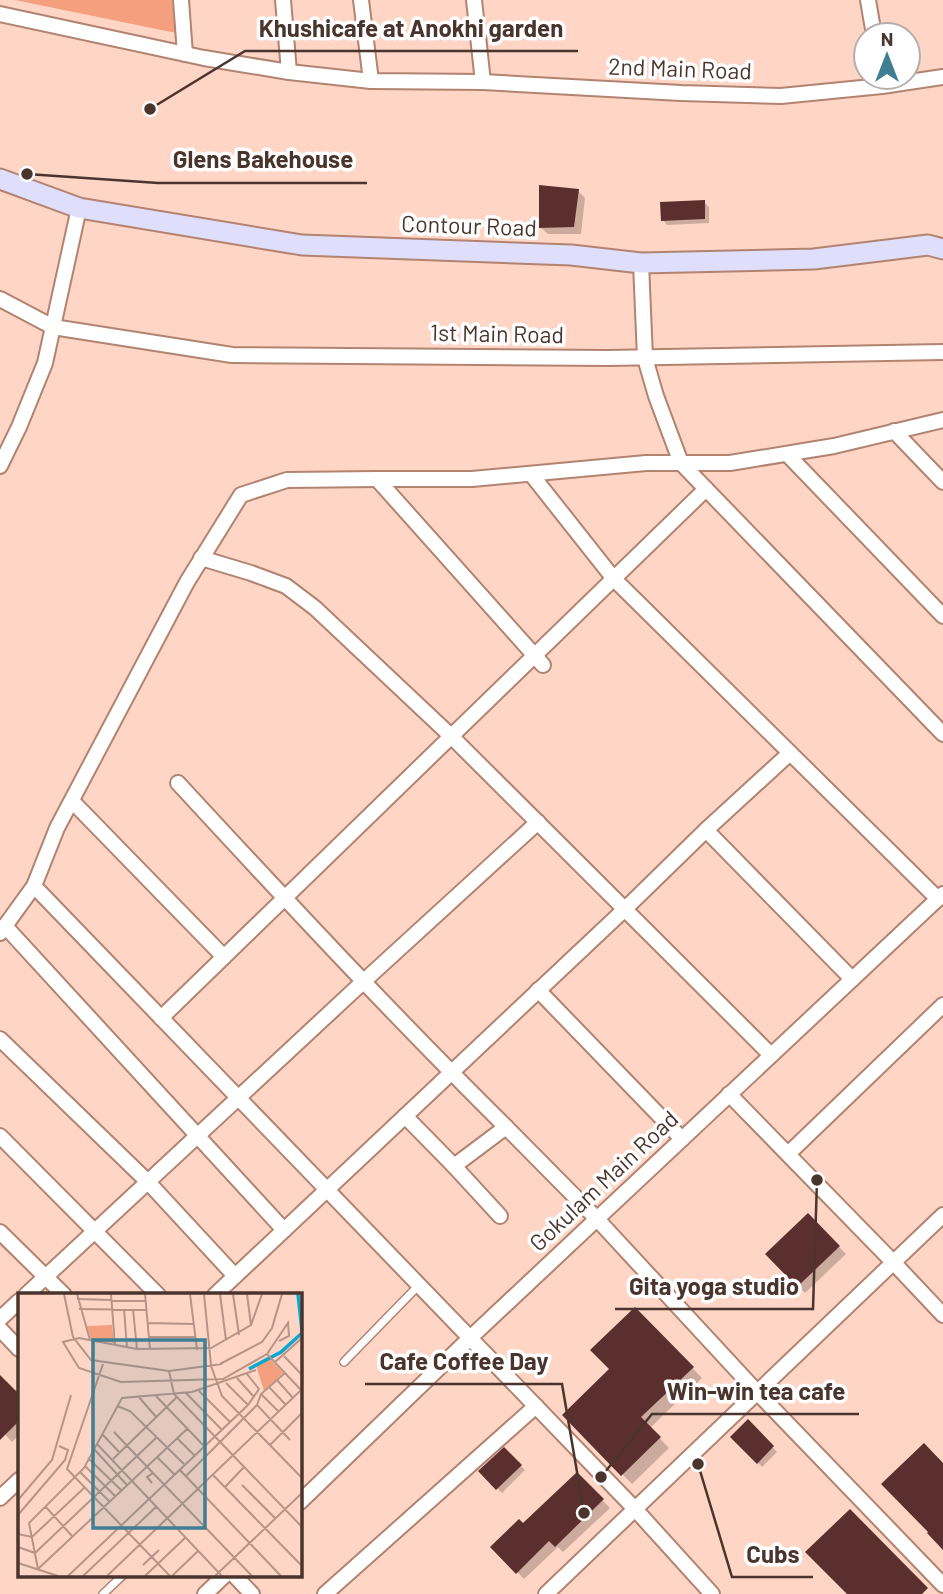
<svg xmlns="http://www.w3.org/2000/svg" width="943" height="1594" viewBox="0 0 943 1594" font-family="Barlow,sans-serif">
	<style>
		.green { fill: #f4a07e }
		.shadow { fill: #0003 }
		.building { fill: #5b2f2d }
		.lines { fill: none; stroke-linecap: round; stroke-linejoin: round }
		.lane-casing { stroke: #b28370; stroke-width: 10 }
		.street-casing { stroke: #b28370; stroke-width: 18 }
		.secondary-casing { stroke: #b28370; stroke-width: 23 }
		.lane { stroke: #fff; stroke-width: 7 }
		.street { stroke: #fff; stroke-width: 14 }
		.secondary { stroke: #dfdefb; stroke-width: 19 }
		.labels { text-anchor: middle; stroke-width: 7; stroke-linejoin: round; paint-order: stroke }
		.street-label { font-size: 23px; fill: #49352d; stroke: #fff }
		.inset-river { fill: none; stroke: #0ba8cf; stroke-width: 3.5 }
		.inset-road { fill: none; stroke: #b69588; stroke-width: 2 }
		.view { fill: #3f7e93; fill-opacity: 0.15; stroke: #3f7e93; stroke-width: 3.5 }
		.inset-edge { fill: none; stroke: #49352d; stroke-width: 3.5 }
		.leader { fill: none; stroke: #49352d; stroke-width: 2.5 }
		.callout-dot { fill: #49352d; stroke: #fff; stroke-width: 2.5 }
		.callout-label { font-size: 24px; text-anchor: middle; font-weight: bold; fill: #49352d; stroke: #fff; stroke-width: 7; stroke-linejoin: round; paint-order: stroke }
	</style>
	<rect width="100%" height="100%" fill="#ffd5c5"/>
	<path class="green" d="M15,0H172L176,33Z"/>
	<g class="shadow">
		<path d="M578,191L585,198L581,234H548L540,227Z"/>
		<path d="M704,202L709,207V223L667,225L663,220Z"/>
		<path d="M808,1216L846,1254L805,1293L767,1254Z"/>
		<path d="M635,1309L702,1378L650,1428L669,1448L632,1484L564,1415L612,1369Z"/>
		<path d="M3,1380L19,1396V1435L12,1442L0,1429V1383Z"/>
		<path d="M748,1421L777,1452L762,1467L732,1437Z"/>
		<path d="M504,1449L525,1470L502,1493L480,1471Z"/>
		<path d="M577,1474L610,1508L563,1552L558,1547L524,1579L493,1547L523,1526Z"/>
	</g>
	<g class="building">
		<path d="M539,185L579,189L574,227L539,228Z"/>
		<path d="M705,200V219L661,221L660,202Z"/>
		<path d="M808,1213L840,1246L797,1287L765,1254Z"/>
		<path d="M635,1307L694,1367L641,1417L661,1437L621,1476L562,1415L609,1369L590,1350Z"/>
		<path d="M0,1375L19,1394V1421L0,1440Z"/>
		<path d="M748,1419L774,1446L757,1464L730,1437Z"/>
		<path d="M924,1443L943,1463V1550L927,1533L928,1532L881,1484Z"/>
		<path d="M504,1447L522,1465L496,1490L478,1471Z"/>
		<path d="M577,1472L604,1499L555,1547L549,1541L516,1574L490,1547L519,1519L523,1523Z"/>
		<path d="M850,1509L928,1588L922,1594H847L805,1552Z"/>
	</g>
	<g class="lines">
		<defs>
			<g id="lane">
				<path d="M344,1362L419,1285"/>
				<path d="M103,1594L123,1575"/>
			</g>
			<g id="street">
				<path d="M181,0L185,54"/>
				<path d="M283,0L289,72"/>
				<path d="M361,0L371,81"/>
				<path d="M474,0L483,82"/>
				<path d="M868,0L874,35"/>
				<path d="M0,14L204,58L289,72L371,81L483,82L681,93L781,96L882,86L943,77"/>
				<path d="M641,263L645,358L656,396L681,463L943,734"/>
				<path d="M0,299L53,327L232,355L608,358L943,352"/>
				<path d="M894,431L943,482"/>
				<path d="M787,454L943,616"/>
				<path d="M0,466L19,427L45,363L79,208"/>
				<path d="M531,474L614,579L938,899"/>
				<path d="M377,479L543,665"/>
				<path d="M201,558L251,573L286,586L315,608L451,736L771,1055"/>
				<path d="M178,783C285,899 393,1015 506,1127"/>
				<path d="M72,801L224,957"/>
				<path d="M706,830L852,979"/>
				<path d="M34,886L635,1509L712,1594"/>
				<path d="M5,926L284,1230"/>
				<path d="M0,933L34,886L57,828L187,582L241,495L287,480L377,479H472L646,463H730L834,446L943,420"/>
				<path d="M538,990L682,1139"/>
				<path d="M161,1018L706,489"/>
				<path d="M0,1039L148,1182L235,1276"/>
				<path d="M729,1094L893,1262L943,1315"/>
				<path d="M405,1116L454,1166"/>
				<path d="M0,1136L158,1295"/>
				<path d="M788,1154L943,1005"/>
				<path d="M500,1216L454,1166L506,1127L597,1219L757,1392L943,1585"/>
				<path d="M0,1232L64,1295"/>
				<path d="M26,1295L364,981L538,822"/>
				<path d="M215,1295L625,909L706,830L790,753"/>
				<path d="M0,1319L19,1301"/>
				<path d="M0,1329L19,1349"/>
				<path d="M0,1498L19,1480"/>
				<path d="M299,1503L470,1338L943,894"/>
				<path d="M234,1575L252,1594"/>
				<path d="M205,1594L225,1575"/>
				<path d="M325,1594L536,1406"/>
				<path d="M546,1594L943,1215"/>
			</g>
			<path id="secondary" d="M0,179L79,208L302,245L571,255L641,263L814,259L928,245L943,249"/>
		</defs>
		<use href="#lane" class="lane-casing"/>
		<use href="#street" class="street-casing"/>
		<use href="#secondary" class="secondary-casing"/>
		<use href="#lane" class="lane"/>
		<use href="#street" class="street"/>
		<use href="#secondary" class="secondary"/>
	</g>
	<g class="labels">
		<g class="street-label">
			<text transform="translate(680 69) rotate(2)" y="8">2nd Main Road</text>
			<text transform="translate(469 226) rotate(2)" y="8">Contour Road</text>
			<text transform="translate(497 334) rotate(1)" y="8">1st Main Road</text>
			<text transform="translate(604 1181) rotate(-43)" y="8">Gokulam Main Road</text>
		</g>
	</g>
	<g transform="translate(18 1293)">
		<rect width="284" height="284" fill="#ffd5c5"/>
		<path d="M94,32L96,50L73,46L69,33ZM251,65L265,80L246,98L238,72Z" fill="#f4a07e"/>
		<path class="inset-river" d="M280,1L284,38M231,76L263,59L284,40"/>
		<path class="inset-road" d="M46,1L55,44L73,67L151,78L204,71M59,1L72,47M93,1L97,53M127,1L132,56M172,1L179,57M186,1L193,72M202,1L208,47M215,1L221,42M229,1L233,32M244,1L233,32L193,55L119,56L61,45L45,49L61,75L103,89L205,86L249,61L283,97M59,6L127,8M61,16L128,17M106,16L109,55M115,16L119,56M129,30L176,31M131,44H178M249,61L270,30L271,43L261,48M266,63L284,82M257,69L284,45M85,71L49,176L152,283M202,71L244,49L254,35L264,1M193,73L204,103L284,185M151,78L156,101L284,234M267,80L243,101L239,112L272,147M219,85L236,104M259,87L275,105M208,90L230,112M251,94L268,112M181,98L212,129M168,100L203,136M243,101L261,119M120,103L139,125M138,103L186,153M99,113L112,118L166,171M96,139L135,180M84,141L102,160M159,145L176,162M79,151L204,283M252,152L284,120M76,156L109,192M139,164L156,181M70,165L103,197M95,166L159,104M67,173L97,203M161,176L263,283M62,179L91,208M195,182L284,273M168,183L239,112M134,190L129,184L135,180L234,283M224,192L257,225M207,194L226,174M0,207L34,167L53,102M27,213L54,243M0,222L47,167L50,157L41,153M0,241L14,244L66,195M0,254L17,260L139,144M0,270L40,283M125,272L141,257M20,276L11,230L66,175L104,105L174,99L238,77M20,276L169,136M50,283L230,112L241,96L229,81M65,283L139,213M89,283L282,98M127,283L168,244M154,283L180,258M197,283L284,200"/>
		<path class="view" d="M75,47H187V235H75Z"/>
		<rect width="284" height="284" class="inset-edge"/>
	</g>
	<path class="leader" d="M150 109L245 51H578M27 174L158 183H367M817 1180L813 1309H615M584 1513L562 1384H365M601 1477L652 1414H859M698 1464L732 1577H813"/>
	<g class="callout-dot">
		<circle cx="150" cy="109" r="7"/>
		<circle cx="27" cy="174" r="7"/>
		<circle cx="817" cy="1180" r="7"/>
		<circle cx="584" cy="1513" r="7"/>
		<circle cx="601" cy="1477" r="7"/>
		<circle cx="698" cy="1464" r="7"/>
	</g>
	<g class="callout-label">
		<text x="411" y="37">Khushicafe at Anokhi garden</text>
		<text x="263" y="168">Glens Bakehouse</text>
		<text x="714" y="1295">Gita yoga studio</text>
		<text x="464" y="1370">Cafe Coffee Day</text>
		<text x="756" y="1400">Win-win tea cafe</text>
		<text x="773" y="1563">Cubs</text>
	</g>
	<g transform="translate(887 56)"><circle r="33" fill="#ffffff" stroke="#b6aeab" stroke-width="2"/>
	<path d="M0-5L12 26L0 18L-12 26Z" fill="#3f7e93"/>
	<text y="-10" font-size="19" font-weight="bold" text-anchor="middle" fill="#49352d">N</text>
	</g>
</svg>
